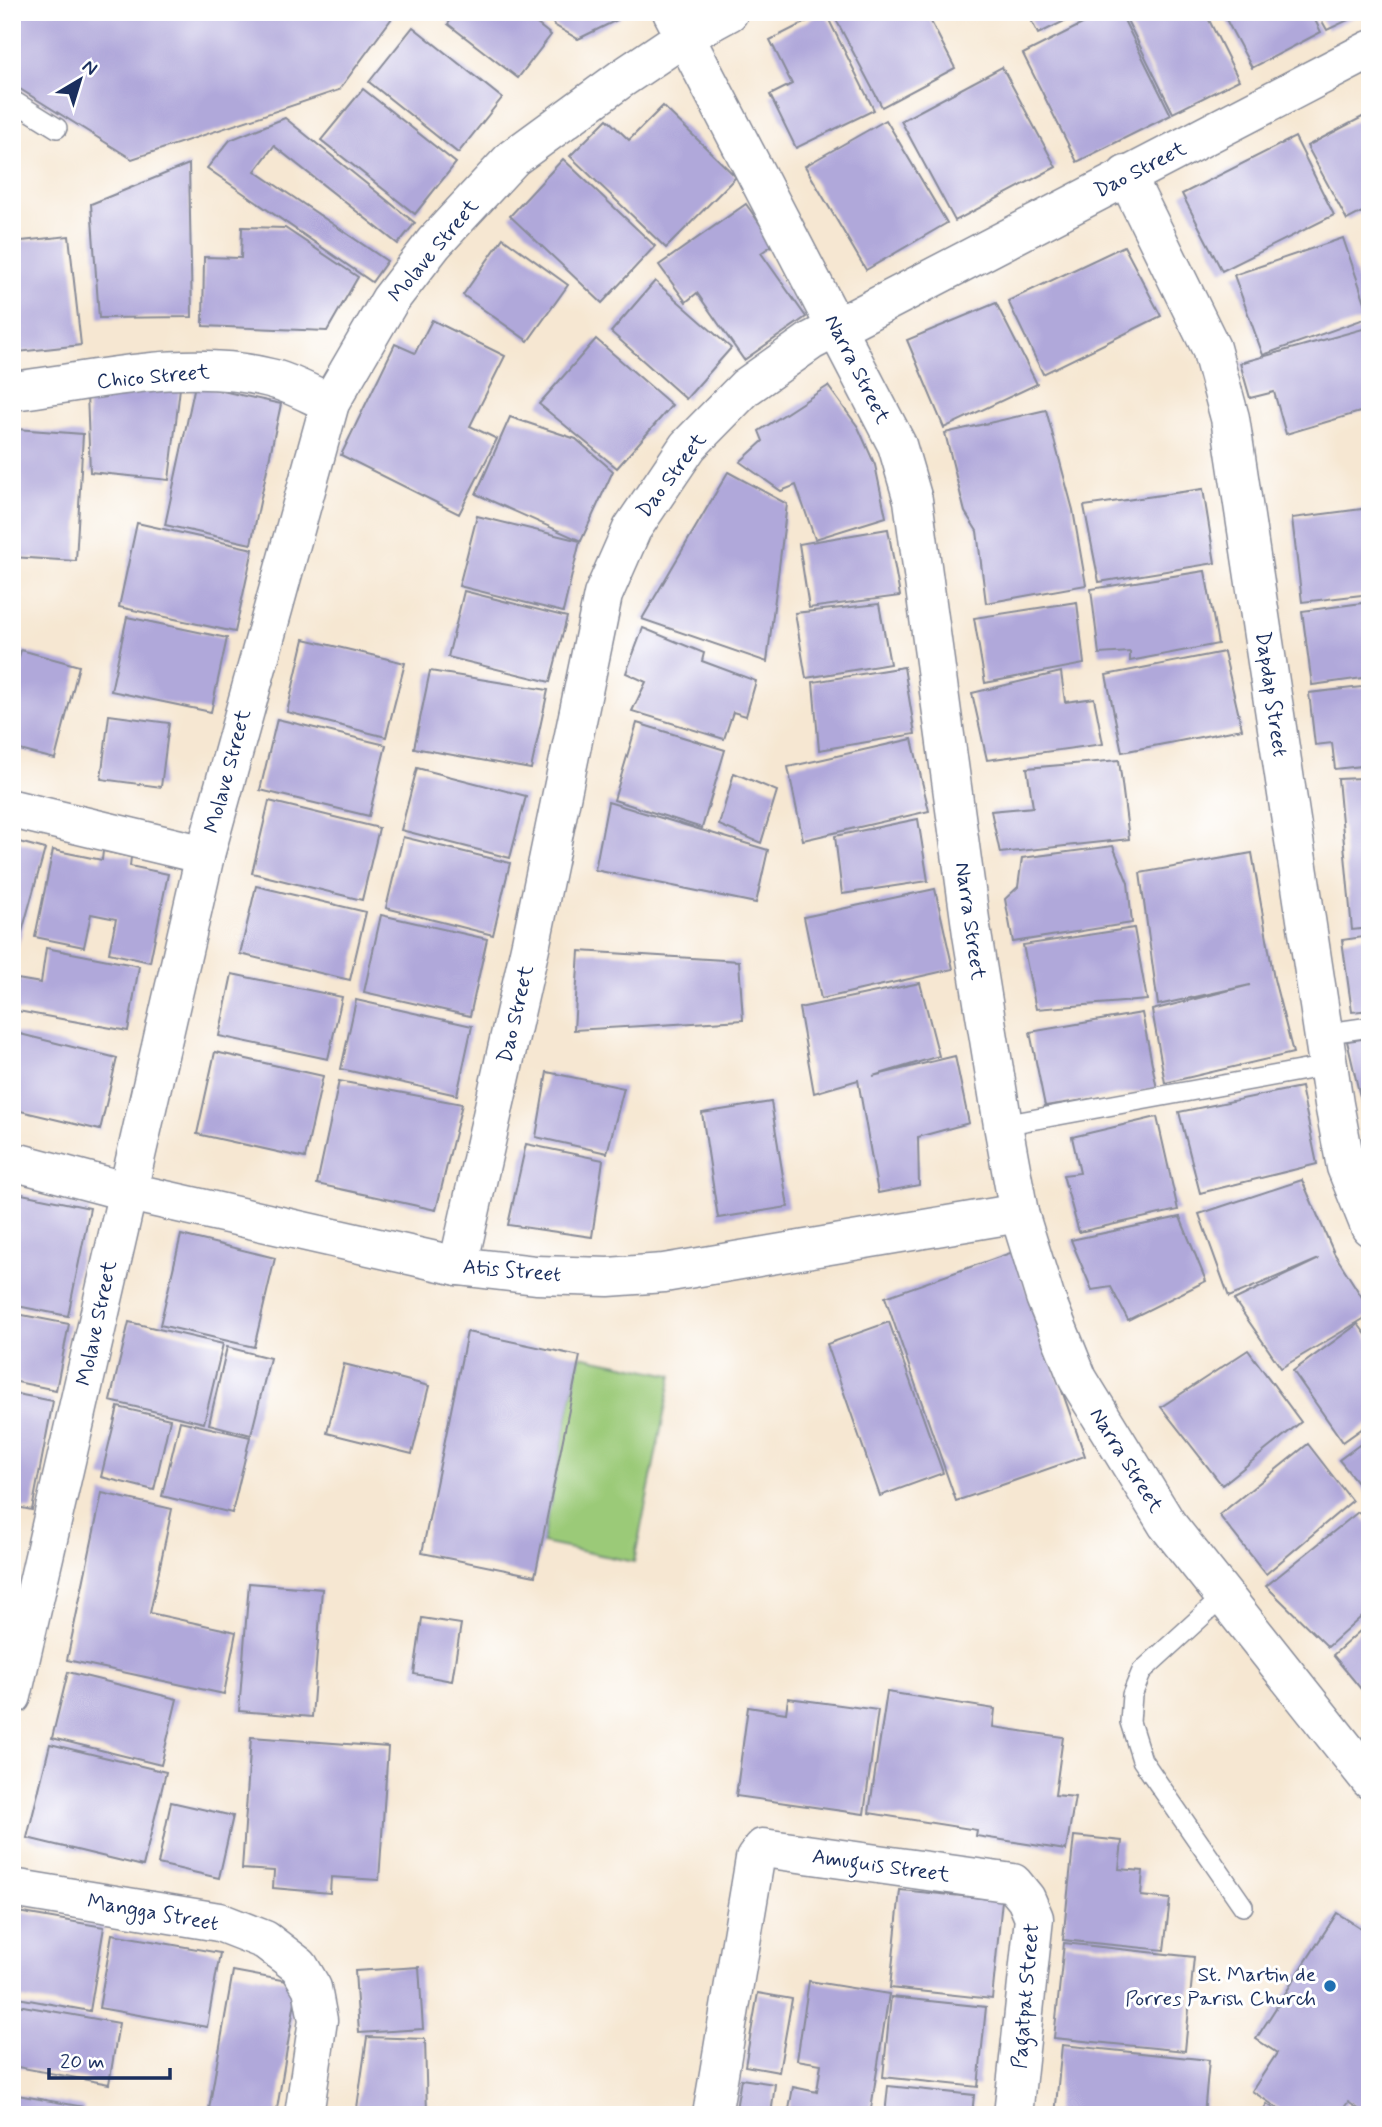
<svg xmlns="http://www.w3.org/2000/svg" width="1382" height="2127" viewBox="0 0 1382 2127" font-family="Mynerve,sans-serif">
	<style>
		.green { fill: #9bca78; stroke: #5b7c6b; stroke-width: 2 }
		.building { fill: #b0a8da }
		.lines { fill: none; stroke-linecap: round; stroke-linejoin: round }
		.service-casing { stroke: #888b98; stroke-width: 22 }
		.minor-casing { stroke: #888b98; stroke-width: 41 }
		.service { stroke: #fff; stroke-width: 19 }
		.minor { stroke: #fff; stroke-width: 38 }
		.poi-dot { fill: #1f6fb2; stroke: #fff; stroke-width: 2.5 }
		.labels { text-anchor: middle; stroke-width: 6; stroke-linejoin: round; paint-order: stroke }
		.street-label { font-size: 21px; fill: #1b2f5e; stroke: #fff }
		.poi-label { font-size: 21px; fill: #1b2f5e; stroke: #fff; text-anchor: end }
	</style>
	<rect width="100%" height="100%" fill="#fff"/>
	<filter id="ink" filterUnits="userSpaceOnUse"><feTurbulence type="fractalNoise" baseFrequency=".0143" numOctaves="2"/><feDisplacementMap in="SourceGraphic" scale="14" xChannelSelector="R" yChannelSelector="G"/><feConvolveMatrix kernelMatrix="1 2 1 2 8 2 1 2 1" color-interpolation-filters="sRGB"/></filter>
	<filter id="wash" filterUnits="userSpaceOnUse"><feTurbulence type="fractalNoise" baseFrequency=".00686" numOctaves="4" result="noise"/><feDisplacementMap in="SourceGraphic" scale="28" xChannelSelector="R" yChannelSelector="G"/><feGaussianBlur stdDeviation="1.57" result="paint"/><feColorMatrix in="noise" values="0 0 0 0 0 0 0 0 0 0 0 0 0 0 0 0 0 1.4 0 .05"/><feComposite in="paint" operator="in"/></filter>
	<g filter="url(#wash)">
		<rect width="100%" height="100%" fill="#f6e7d2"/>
		<path class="green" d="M580,1356L672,1375L634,1562L542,1543Z"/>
		<g id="blocks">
			<g class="building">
				<path d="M12,12H384L392,18L339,90L132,159L12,84Z"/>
				<path d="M457,12H522L551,35L518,78L448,24Z"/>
				<path d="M547,12H618L621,18L578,39L554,25Z"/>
				<path d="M825,12L874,110L796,148L770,95L792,84L770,40Z"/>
				<path d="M832,12H926L955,68L882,107Z"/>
				<path d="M1027,12H1083L1038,34Z"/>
				<path d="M1106,12H1120L1171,115L1077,162L1023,54Z"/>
				<path d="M1123,12H1205L1239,80L1173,113Z"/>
				<path d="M1222,12H1311L1321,32L1252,68Z"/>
				<path d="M1317,12H1365L1327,30Z"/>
				<path d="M413,27L502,98L458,153L369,82Z"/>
				<path d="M1002,67L1056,167L955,221L901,121Z"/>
				<path d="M363,89L456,163L415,214L321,140Z"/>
				<path d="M663,106L736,177L666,248L570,156L607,119L629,140Z"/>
				<path d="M1370,113V208L1347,220L1307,146Z"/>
				<path d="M285,118L415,223L398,244L274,146L255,171L387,261L372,282L207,168L230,140Z"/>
				<path d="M886,120L947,223L866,270L805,166Z"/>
				<path d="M1295,137L1334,215L1222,271L1182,194Z"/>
				<path d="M563,159L655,246L602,303L510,216Z"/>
				<path d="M189,164L192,317L99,318L91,204Z"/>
				<path d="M746,204L774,244L761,253L806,317L744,360L697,293L686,302L659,265Z"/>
				<path d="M242,227L285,228L358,277L327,331L203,326L204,257L241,258Z"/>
				<path d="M69,236L81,345L18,352L12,304V242Z"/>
				<path d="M503,238L568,285L528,341L463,295Z"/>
				<path d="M1343,238L1370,317L1263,355L1234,275Z"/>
				<path d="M1124,246L1161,316L1043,374L1008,301Z"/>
				<path d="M655,281L731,348L686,399L611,332Z"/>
				<path d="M996,303L1037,384L944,428L907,340Z"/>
				<path d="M432,320L505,356L470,426L497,439L459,514L341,455L395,344L415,353Z"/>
				<path d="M1370,327V409L1286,434L1274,392L1250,398L1240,363Z"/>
				<path d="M596,339L672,405L617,468L539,404Z"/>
				<path d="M195,385L281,404L251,544L165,525Z"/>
				<path d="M828,386L858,427L875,465L886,517L815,539L796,485L781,491L740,462L763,441L759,431Z"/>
				<path d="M180,388L169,480L90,472L87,393Z"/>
				<path d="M1046,410L1073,510L1086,585L986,603L977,531L965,512L945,433Z"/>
				<path d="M510,417L576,439L613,471L581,541L476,494Z"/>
				<path d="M16,429L83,434L76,561L12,557Z"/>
				<path d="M728,472L787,504L767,662L642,619Z"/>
				<path d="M1203,489L1215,563L1099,582L1084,506Z"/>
				<path d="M1370,508V594L1302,602L1292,518Z"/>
				<path d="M477,516L580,541L563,612L459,586Z"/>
				<path d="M137,523L253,549L235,632L119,607Z"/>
				<path d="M888,529L900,596L809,608L799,544Z"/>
				<path d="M1205,571L1218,644L1130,661V652L1099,654L1091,589Z"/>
				<path d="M464,591L567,617L550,682L448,657Z"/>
				<path d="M1077,602L1084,664L985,683L974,618Z"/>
				<path d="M1370,602V677L1312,685L1302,611Z"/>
				<path d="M879,604L890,664L806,678L795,613Z"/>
				<path d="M127,617L227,638L211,712L111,691Z"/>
				<path d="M643,628L704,653L702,661L756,681L746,716L733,712L724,739L632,711L646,682L626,673Z"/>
				<path d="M304,639L405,663L386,737L287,712Z"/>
				<path d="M21,650L79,666L55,759L12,748V681Z"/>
				<path d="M1224,652L1242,729L1122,752L1106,675Z"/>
				<path d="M904,667L915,734L819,750L813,682Z"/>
				<path d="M430,671L548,690L531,769L414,748Z"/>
				<path d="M1061,672L1065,702L1094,698L1103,744L987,760L972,693Z"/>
				<path d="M1370,686V765L1335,769L1332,743L1315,745L1309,693Z"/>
				<path d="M109,715L169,723L161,787L101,779Z"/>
				<path d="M277,719L386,745L369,816L260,790Z"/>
				<path d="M637,723L725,750L702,828L614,800Z"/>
				<path d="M912,739L929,811L803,840L788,767Z"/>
				<path d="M1119,760L1129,839L1000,853L991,811L1033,807L1027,768Z"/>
				<path d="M417,768L526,796L510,858L401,830Z"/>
				<path d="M1370,769V928L1352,930L1338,779L1361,778L1360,770Z"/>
				<path d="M734,773L777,791L761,843L719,825Z"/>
				<path d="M269,801L379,828L362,900L252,873Z"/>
				<path d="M608,802L768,850L756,903L595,870Z"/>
				<path d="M918,819L928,881L842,894L835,836Z"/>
				<path d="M403,837L510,863L493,935L386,908Z"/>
				<path d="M12,840L45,849L13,964L12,963Z"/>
				<path d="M1113,846L1128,883L1132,923L1013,942L1005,899L1018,887L1022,858Z"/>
				<path d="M53,850L102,860L103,851L131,857L130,866L168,874L150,962L109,953L116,919L91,914L84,947L35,937Z"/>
				<path d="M1252,853L1274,979L1293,1053L1165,1083L1152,1010L1250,985L1158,1005L1140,873Z"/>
				<path d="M256,886L366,912L350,980L240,954Z"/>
				<path d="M935,889L953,969L821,999L804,917Z"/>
				<path d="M381,915L487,939L470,1016L364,992Z"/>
				<path d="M1134,928L1147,1000L1036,1009L1023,945Z"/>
				<path d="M1370,936V1010L1352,1012L1342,940Z"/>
				<path d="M46,948L139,966L128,1031L12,1010L17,979L41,983Z"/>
				<path d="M579,951L739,961L743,1020L574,1030Z"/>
				<path d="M232,974L342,997L328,1059L219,1036Z"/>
				<path d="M920,983L939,1056L873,1076L955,1056L969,1123L918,1137L919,1185L878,1193L858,1080L814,1093L799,1008Z"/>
				<path d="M356,1000L472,1026L457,1095L341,1069Z"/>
				<path d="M1142,1013L1157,1089L1045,1106L1030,1032Z"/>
				<path d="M12,1032L117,1058L100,1130L12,1109Z"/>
				<path d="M1370,1038V1121L1366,1122L1347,1041Z"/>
				<path d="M215,1052L323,1076L305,1158L197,1134Z"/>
				<path d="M547,1072L624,1088L607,1153L536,1137Z"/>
				<path d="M339,1081L462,1104L436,1210L317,1184Z"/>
				<path d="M1301,1087L1317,1164L1200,1193L1179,1112Z"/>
				<path d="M771,1102L788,1207L718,1218L702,1113Z"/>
				<path d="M1157,1117L1178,1210L1079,1232L1063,1175L1080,1173L1072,1137Z"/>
				<path d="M526,1144L603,1160L592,1237L508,1225Z"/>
				<path d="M1302,1180L1334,1253L1370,1310V1315L1281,1368L1234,1300L1319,1259L1229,1297L1199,1214Z"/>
				<path d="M12,1192L90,1208L68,1316L12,1305Z"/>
				<path d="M1180,1217L1206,1281L1128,1320L1111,1287L1092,1290L1071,1240Z"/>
				<path d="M181,1235L275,1258L254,1347L160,1325Z"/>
				<path d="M1013,1252L1085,1456L956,1501L885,1297Z"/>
				<path d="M12,1313L69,1324L56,1390L12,1381Z"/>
				<path d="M129,1322L223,1344L204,1423L110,1401Z"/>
				<path d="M889,1322L943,1473L880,1496L827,1344Z"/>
				<path d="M1358,1324L1370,1340V1423L1343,1442L1293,1371Z"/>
				<path d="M467,1332L580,1356L535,1576L422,1553Z"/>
				<path d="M227,1347L270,1358L251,1435L209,1424Z"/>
				<path d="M1248,1350L1301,1422L1222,1485L1161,1407Z"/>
				<path d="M344,1364L429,1386L412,1454L327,1433Z"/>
				<path d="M12,1393L53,1401L32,1510L12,1506Z"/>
				<path d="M118,1407L170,1419L154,1490L101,1477Z"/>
				<path d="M180,1421L250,1437L232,1513L162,1496Z"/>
				<path d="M1370,1437V1498L1339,1460Z"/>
				<path d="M1308,1444L1352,1501L1266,1574L1219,1515Z"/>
				<path d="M102,1493L172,1509L150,1613L236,1632L224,1694L67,1660Z"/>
				<path d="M1358,1512L1370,1525V1609L1328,1647L1266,1586Z"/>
				<path d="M249,1583L322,1589L312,1717L239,1711Z"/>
				<path d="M422,1618L461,1624L452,1681L414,1674Z"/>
				<path d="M1370,1622V1700L1333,1655Z"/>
				<path d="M68,1672L177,1699L161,1765L52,1738Z"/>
				<path d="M887,1692L995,1709L993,1727L1063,1737L1055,1795L1075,1797L1066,1850L976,1836L977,1830L869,1813Z"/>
				<path d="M788,1698L878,1710L864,1814L736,1796L748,1707L786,1713Z"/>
				<path d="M251,1737L388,1747L379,1880L331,1877L330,1893L273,1888L274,1871L242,1869Z"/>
				<path d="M50,1744L166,1772L143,1866L27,1838Z"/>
				<path d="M171,1802L233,1816L219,1878L158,1864Z"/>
				<path d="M1074,1836L1122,1841L1119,1869L1143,1871L1141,1896L1170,1899L1164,1950L1063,1940Z"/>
				<path d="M900,1890L1002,1900L992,1999L890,1988Z"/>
				<path d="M12,1911L104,1927L90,2011L12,1997Z"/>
				<path d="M1337,1913L1370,1934V2112L1368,2115L1348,2102L1339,2115H1288L1252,2091L1277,2053L1256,2039Z"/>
				<path d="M112,1934L220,1953L207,2027L99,2008Z"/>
				<path d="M1064,1943L1194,1957L1185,2051L1054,2038Z"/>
				<path d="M419,1967L423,2029L359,2033L355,1971Z"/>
				<path d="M233,1971L298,1983L276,2115H242L209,2109Z"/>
				<path d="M809,1981L889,1994L870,2115H788L793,2087L817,2092L821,2064L797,2060Z"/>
				<path d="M758,1993L792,1999L779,2072L745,2066Z"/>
				<path d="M891,1997L986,2007L978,2087L883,2077Z"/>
				<path d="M12,2004L119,2023L109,2084L12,2066Z"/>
				<path d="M367,2037L425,2039L427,2115H356Z"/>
				<path d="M1062,2045L1209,2060L1204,2115H1055Z"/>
				<path d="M741,2079L775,2084L771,2115H735Z"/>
				<path d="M888,2086L974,2095L972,2115H885Z"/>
				<path d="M12,2094L84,2107L83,2115H12Z"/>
				<path d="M1267,2104L1284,2115H1260Z"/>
			</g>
		</g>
	</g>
	<g filter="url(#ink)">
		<use href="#blocks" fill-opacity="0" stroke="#888b98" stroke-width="2"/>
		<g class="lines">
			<defs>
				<g id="service">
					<path d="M12,100L57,128"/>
					<path d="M1322,1034L1370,1027"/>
					<path d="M1003,1125L1327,1066"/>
					<path d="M1224,1596L1142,1671L1132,1695L1130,1722L1142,1760L1243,1906"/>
				</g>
				<g id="minor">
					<path d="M672,12L897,445L913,500L972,934L1003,1125L1019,1213L1045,1297L1078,1379L1167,1524L1370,1780"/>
					<path d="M1126,175L1211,348L1230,418L1334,1104L1346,1167L1370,1227"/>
					<path d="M12,391C96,381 187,357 270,378C291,383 311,395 330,403"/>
					<path d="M12,809L205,855"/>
					<path d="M12,1161L125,1191L458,1266L536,1275L608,1277L664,1273L1019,1213"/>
					<path d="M458,1266L531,943L603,595L632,529L688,446L746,387L811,341L1370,50"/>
					<path d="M12,1696L205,855L330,403L390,300L434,243L513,158L621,79L685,36L729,12"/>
					<path d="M12,1888L219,1922L265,1940L299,1966L312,1988L318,2020L304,2115"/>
					<path d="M712,2115L755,1859L763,1848L1013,1883L1026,1899L1034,1918L1013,2115"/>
				</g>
			</defs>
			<use href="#service" class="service-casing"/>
			<use href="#minor" class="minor-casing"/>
			<use href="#service" class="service"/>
			<use href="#minor" class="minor"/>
		</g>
	</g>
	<circle class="poi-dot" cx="1330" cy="1986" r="7"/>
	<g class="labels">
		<g class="street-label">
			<text transform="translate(1140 169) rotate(-27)" y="7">Dao Street</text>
			<text transform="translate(433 250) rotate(-50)" y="7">Molave Street</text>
			<text transform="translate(858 369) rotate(63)" y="7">Narra Street</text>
			<text transform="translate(153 376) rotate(-5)" y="7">Chico Street</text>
			<text transform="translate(671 475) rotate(-53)" y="7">Dao Street</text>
			<text transform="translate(1272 694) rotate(82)" y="7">Dapdap Street</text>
			<text transform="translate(227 771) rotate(-75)" y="7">Molave Street</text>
			<text transform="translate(971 921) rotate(82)" y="7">Narra Street</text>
			<text transform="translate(515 1014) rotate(-77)" y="7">Dao Street</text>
			<text transform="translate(512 1270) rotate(5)" y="7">Atis Street</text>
			<text transform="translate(96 1323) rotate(-78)" y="7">Molave Street</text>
			<text transform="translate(1127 1460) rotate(58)" y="7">Narra Street</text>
			<text transform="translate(881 1865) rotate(8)" y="7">Amuguis Street</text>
			<text transform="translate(153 1912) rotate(10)" y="7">Mangga Street</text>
			<text transform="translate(1025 1996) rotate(-85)" y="7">Pagatpat Street</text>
		</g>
		<g class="poi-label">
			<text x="1316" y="1981">St. Martin de<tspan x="1316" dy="24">Porres Parish Church</tspan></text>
		</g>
	</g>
	<rect width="1382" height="2127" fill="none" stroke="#fff" stroke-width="42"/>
	<g transform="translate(80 80) rotate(38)" stroke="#ffffff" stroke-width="5" paint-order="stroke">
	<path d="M0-5L12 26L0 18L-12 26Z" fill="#1b2f5e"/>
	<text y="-10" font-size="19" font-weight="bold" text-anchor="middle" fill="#1b2f5e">N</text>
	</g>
	<path d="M49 2068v10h121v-10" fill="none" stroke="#1b2f5e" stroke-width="3.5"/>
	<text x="60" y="2068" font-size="21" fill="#1b2f5e" stroke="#ffffff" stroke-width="5" paint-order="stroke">20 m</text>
</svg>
